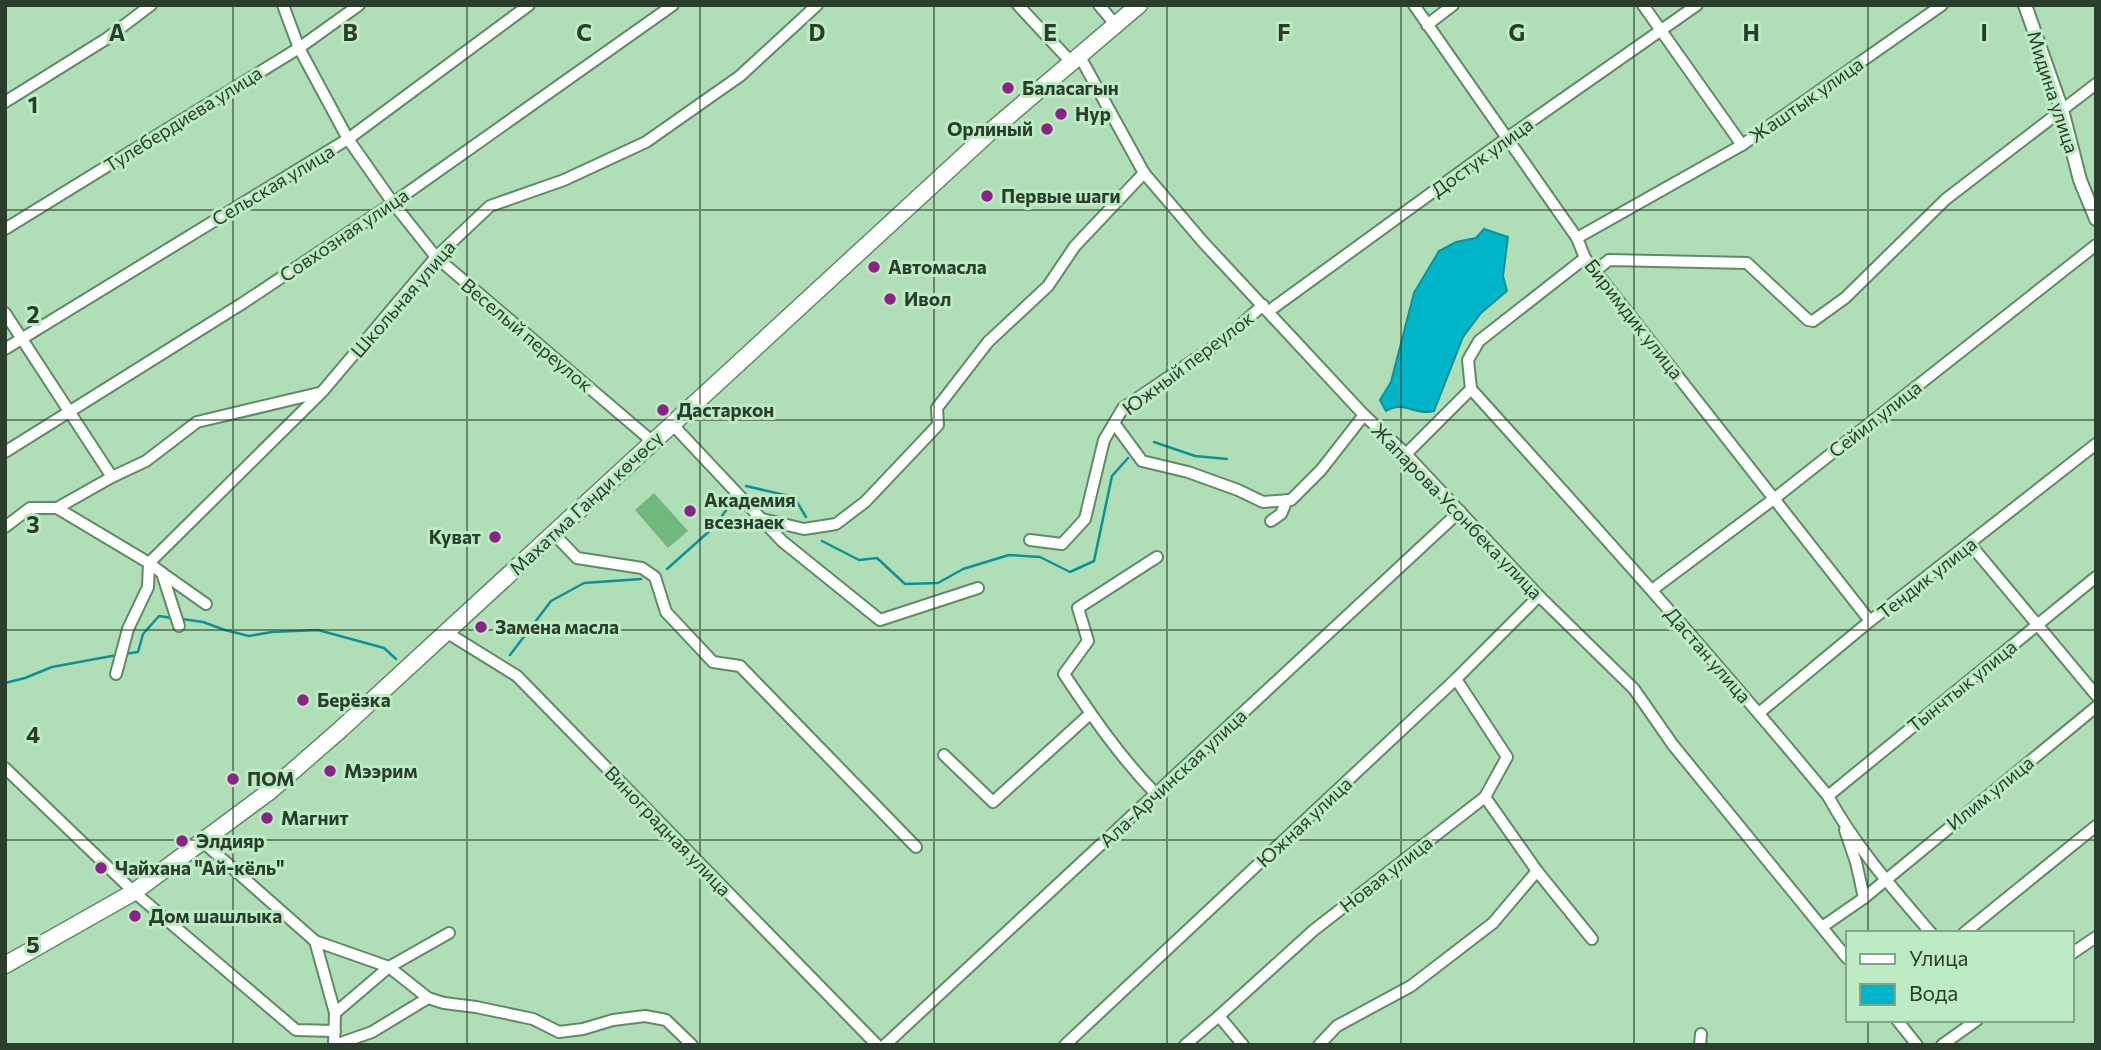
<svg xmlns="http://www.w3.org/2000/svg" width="2101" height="1050" viewBox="0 0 2101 1050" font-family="Commissioner,sans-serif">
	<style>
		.green { fill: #70b87d }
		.water { fill: #00b5ca; stroke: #0d919b; stroke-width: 2 }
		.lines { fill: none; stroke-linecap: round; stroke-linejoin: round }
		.stream { stroke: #0d919b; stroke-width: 2.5 }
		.minor-casing { stroke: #5f8b66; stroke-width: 14 }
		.tertiary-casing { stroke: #5f8b66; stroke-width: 16 }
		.primary-casing { stroke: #5f8b66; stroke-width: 19 }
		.minor { stroke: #fff; stroke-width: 10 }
		.tertiary { stroke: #fff; stroke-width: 12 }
		.primary { stroke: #fff; stroke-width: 16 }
		.grid { fill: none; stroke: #2b3e2e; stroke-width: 2; stroke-opacity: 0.55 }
		.poi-dot { fill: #8a2288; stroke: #bdecc4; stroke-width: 2.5 }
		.labels { text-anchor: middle; stroke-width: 6; stroke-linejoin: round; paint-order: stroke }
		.poi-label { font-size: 19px; font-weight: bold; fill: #2b3e2e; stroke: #bdecc4; text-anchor: start }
		.street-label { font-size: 19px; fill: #2b3e2e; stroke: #bdecc4 }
		.grid-label { font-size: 23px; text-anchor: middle; font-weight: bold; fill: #2b3e2e; stroke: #bdecc4; stroke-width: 6; stroke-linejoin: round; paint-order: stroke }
	</style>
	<rect width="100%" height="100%" fill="#b0dfb7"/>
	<path class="green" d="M654,493L688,531L668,548L635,510Z"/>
	<path class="water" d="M1484,229L1508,237L1503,276L1507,291L1481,313L1463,337L1434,411C1415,416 1404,400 1386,411L1380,400L1391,382L1414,293L1439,251L1456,242L1476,238Z"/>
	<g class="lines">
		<g class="stream">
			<path d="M1154,442L1195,456L1227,459"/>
			<path d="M746,486L794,497L806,517"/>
			<path d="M822,541L859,560L877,558L905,584L938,583L963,569L1009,555L1040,557L1070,572L1094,561L1112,476L1128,458"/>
			<path d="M667,569L714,527L732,502"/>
			<path d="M182,619L203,622L225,630L249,636L272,632L318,630L384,648L396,659"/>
			<path d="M124,654L138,652L143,634L159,616L172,618"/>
			<path d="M510,655L551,601L584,583L641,579"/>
			<path d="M5,683L25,678L52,667L117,655"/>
		</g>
		<defs>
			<g id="minor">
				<path d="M283,5L299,48L348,139L393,203L436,257L653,442"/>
				<path d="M1018,5L1071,62"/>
				<path d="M1099,5L1115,24"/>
				<path d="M1414,5L1577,238L1585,258L1870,621"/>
				<path d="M1643,5L1742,145"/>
				<path d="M1427,25L1453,5"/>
				<path d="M1079,55L1144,173L1203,242L1364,415L1406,454L1539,596L1634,689L1673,745L1847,958"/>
				<path d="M5,102L106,39L151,5"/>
				<path d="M5,229L299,48L359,5"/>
				<path d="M1577,238L1742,145L1942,5"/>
				<path d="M1595,271L1609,260L1747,263L1808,320L1813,321L1845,298L1946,199L2096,84"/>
				<path d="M1269,311L1507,138L1697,5"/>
				<path d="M5,313L112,477"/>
				<path d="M5,349L348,139L529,5"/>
				<path d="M1471,389C1592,523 1713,657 1828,796C1855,846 1894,890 1931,933"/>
				<path d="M1114,423L1142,461L1188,472L1238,490L1263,502L1291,500L1321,470L1364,415"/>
				<path d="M672,424L782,541L880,620L978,588"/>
				<path d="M5,452L243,303L393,203L673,5"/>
				<path d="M1406,454L1471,389L1468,360L1479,341L1585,258"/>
				<path d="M57,508L149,563L322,392L436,257L490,206L564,180L646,142L740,76L817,5"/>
				<path d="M762,519L804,529L836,524L865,502L938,425L937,408L988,342L1048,286L1075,246L1144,173"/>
				<path d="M1271,521L1281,514L1287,500"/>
				<path d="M5,527L30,508H57L112,477L146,461L197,422L319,393"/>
				<path d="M553,533L577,558L642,568L655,577L666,612L713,662L740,666L916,847"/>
				<path d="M1030,540L1062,544L1085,519L1104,440L1123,408L1225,339L1263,305"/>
				<path d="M1970,544L2096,695"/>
				<path d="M149,563L162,573L179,626"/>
				<path d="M162,573L206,604"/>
				<path d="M1652,590L1775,498L2096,245"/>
				<path d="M446,632L517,676L877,1045"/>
				<path d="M116,674L128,629L148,587L149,563"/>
				<path d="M1759,713L1870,621L2096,444"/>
				<path d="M944,755L993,802L1090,714"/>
				<path d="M5,768L134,892L296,1030L335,1031"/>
				<path d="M1156,794C1120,757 1092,716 1064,674L1088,641L1078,608L1157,557"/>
				<path d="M1828,796L2096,577"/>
				<path d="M1845,830L1856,862L1864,898"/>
				<path d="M203,842L315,941L389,967L449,933"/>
				<path d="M1537,871L1592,939"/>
				<path d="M1822,927L1864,898L2096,707"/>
				<path d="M1964,933L2096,826"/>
				<path d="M315,941L335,1013"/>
				<path d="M2071,954L2096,937"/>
				<path d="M1219,1016L1243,1045"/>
				<path d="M1897,1020L1917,1045"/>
				<path d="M334,1045L335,1013L389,967L428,998L444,1003L476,1007L533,1019L559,1032L583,1029L613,1020L645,1016L666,1020L692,1045"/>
				<path d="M335,1045L372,1032L428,998"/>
				<path d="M885,1045L1460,511"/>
				<path d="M1065,1045L1456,679L1539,596"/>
				<path d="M1185,1045L1219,1016L1314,930L1485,797L1507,757L1456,679"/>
				<path d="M1319,1045L1337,1026L1411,986L1493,923L1537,871L1485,797"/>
				<path d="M1700,1045L1701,1034"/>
				<path d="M1942,1045L1977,1020"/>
			</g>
			<path id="tertiary" d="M2025,5L2062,110L2080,180L2096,219"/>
			<path id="primary" d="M5,965L134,892L270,791L341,729L992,130L1139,5"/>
		</defs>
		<use href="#minor" class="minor-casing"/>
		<use href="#tertiary" class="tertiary-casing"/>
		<use href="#primary" class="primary-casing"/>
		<use href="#minor" class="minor"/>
		<use href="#tertiary" class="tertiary"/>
		<use href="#primary" class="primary"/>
	</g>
	<path class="grid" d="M233,5V1045M467,5V1045M700,5V1045M934,5V1045M1167,5V1045M1401,5V1045M1634,5V1045M1868,5V933M5,210H2096M5,420H2096M5,630H2096M5,840H2096M1868,1020V1045"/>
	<g class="poi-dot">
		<circle cx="1008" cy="88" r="7"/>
		<circle cx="1061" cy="114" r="7"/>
		<circle cx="1047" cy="129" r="7"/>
		<circle cx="987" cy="196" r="7"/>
		<circle cx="874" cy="267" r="7"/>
		<circle cx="890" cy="299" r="7"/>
		<circle cx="663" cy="410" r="7"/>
		<circle cx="690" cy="511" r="7"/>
		<circle cx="495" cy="537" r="7"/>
		<circle cx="481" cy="627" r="7"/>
		<circle cx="303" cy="700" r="7"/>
		<circle cx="330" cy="771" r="7"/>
		<circle cx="233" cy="779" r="7"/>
		<circle cx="267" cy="818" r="7"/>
		<circle cx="182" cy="841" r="7"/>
		<circle cx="101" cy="868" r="7"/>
		<circle cx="135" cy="916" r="7"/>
	</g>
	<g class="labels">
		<g class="poi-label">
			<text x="1022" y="95">Баласагын</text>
			<text x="1075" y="121">Нур</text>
			<text x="1033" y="136" text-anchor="end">Орлиный</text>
			<text x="1001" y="203">Первые шаги</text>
			<text x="888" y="274">Автомасла</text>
			<text x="904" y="306">Ивол</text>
			<text x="677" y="417">Дастаркон</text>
			<text x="704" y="507">Академия<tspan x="704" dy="22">всезнаек</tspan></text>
			<text x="481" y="544" text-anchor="end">Куват</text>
			<text x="495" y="634">Замена масла</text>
			<text x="317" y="707">Берёзка</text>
			<text x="344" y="778">Мээрим</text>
			<text x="247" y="786">ПОМ</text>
			<text x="281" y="825">Магнит</text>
			<text x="196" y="848">Элдияр</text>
			<text x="115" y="875">Чайхана "Ай-кёль"</text>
			<text x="149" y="923">Дом шашлыка</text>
		</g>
		<g class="street-label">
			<text transform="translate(2053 92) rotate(72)" y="7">Мидина улица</text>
			<text transform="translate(1806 100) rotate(-35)" y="7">Жаштык улица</text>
			<text transform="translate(183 119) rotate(-32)" y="7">Тулебердиева улица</text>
			<text transform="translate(1482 157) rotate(-36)" y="7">Достук улица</text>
			<text transform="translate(273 185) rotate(-31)" y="7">Сельская улица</text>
			<text transform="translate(344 235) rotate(-34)" y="7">Совхозная улица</text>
			<text transform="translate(403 299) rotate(-49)" y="7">Школьная улица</text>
			<text transform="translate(1634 319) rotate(52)" y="7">Биримдик улица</text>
			<text transform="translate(527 335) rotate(40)" y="7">Веселый переулок</text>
			<text transform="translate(1188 363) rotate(-37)" y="7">Южный переулок</text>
			<text transform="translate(1875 419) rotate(-38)" y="7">Сейил улица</text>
			<text transform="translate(586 503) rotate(-43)" y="7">Махатма Ганди көчөсү</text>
			<text transform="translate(1457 511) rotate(46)" y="7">Жапарова Усонбека улица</text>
			<text transform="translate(1927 578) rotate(-38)" y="7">Тендик улица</text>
			<text transform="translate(1708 655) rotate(49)" y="7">Дастан улица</text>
			<text transform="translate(1962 686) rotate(-39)" y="7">Тынчтык улица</text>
			<text transform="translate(1173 778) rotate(-43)" y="7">Ала-Арчинская улица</text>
			<text transform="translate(1990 793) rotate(-39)" y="7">Илим улица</text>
			<text transform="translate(1304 822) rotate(-43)" y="7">Южная улица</text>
			<text transform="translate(668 831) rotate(46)" y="7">Виноградная улица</text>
			<text transform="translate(1386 874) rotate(-38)" y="7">Новая улица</text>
		</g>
	</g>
	<g class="grid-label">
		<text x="117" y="41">A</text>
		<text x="350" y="41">B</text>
		<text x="584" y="41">C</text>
		<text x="817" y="41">D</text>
		<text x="1050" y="41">E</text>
		<text x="1284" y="41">F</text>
		<text x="1517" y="41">G</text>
		<text x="1751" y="41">H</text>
		<text x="1984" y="41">I</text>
		<text x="33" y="113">1</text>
		<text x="33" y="323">2</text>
		<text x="33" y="533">3</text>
		<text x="33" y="743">4</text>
		<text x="33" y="953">5</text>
	</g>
	<rect width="2101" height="1050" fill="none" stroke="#2b3e2e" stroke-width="14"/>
	<rect x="1846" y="931" width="228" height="91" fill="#bdecc4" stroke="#83a688" stroke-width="2"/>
	<rect x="1860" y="954" width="35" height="10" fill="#ffffff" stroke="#83a688" stroke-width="2"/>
	<text x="1909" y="966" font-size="21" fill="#2b3e2e">Улица</text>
	<rect x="1860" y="984" width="35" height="21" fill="#00b5ca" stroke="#83a688" stroke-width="2"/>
	<text x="1909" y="1001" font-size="21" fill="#2b3e2e">Вода</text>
</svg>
